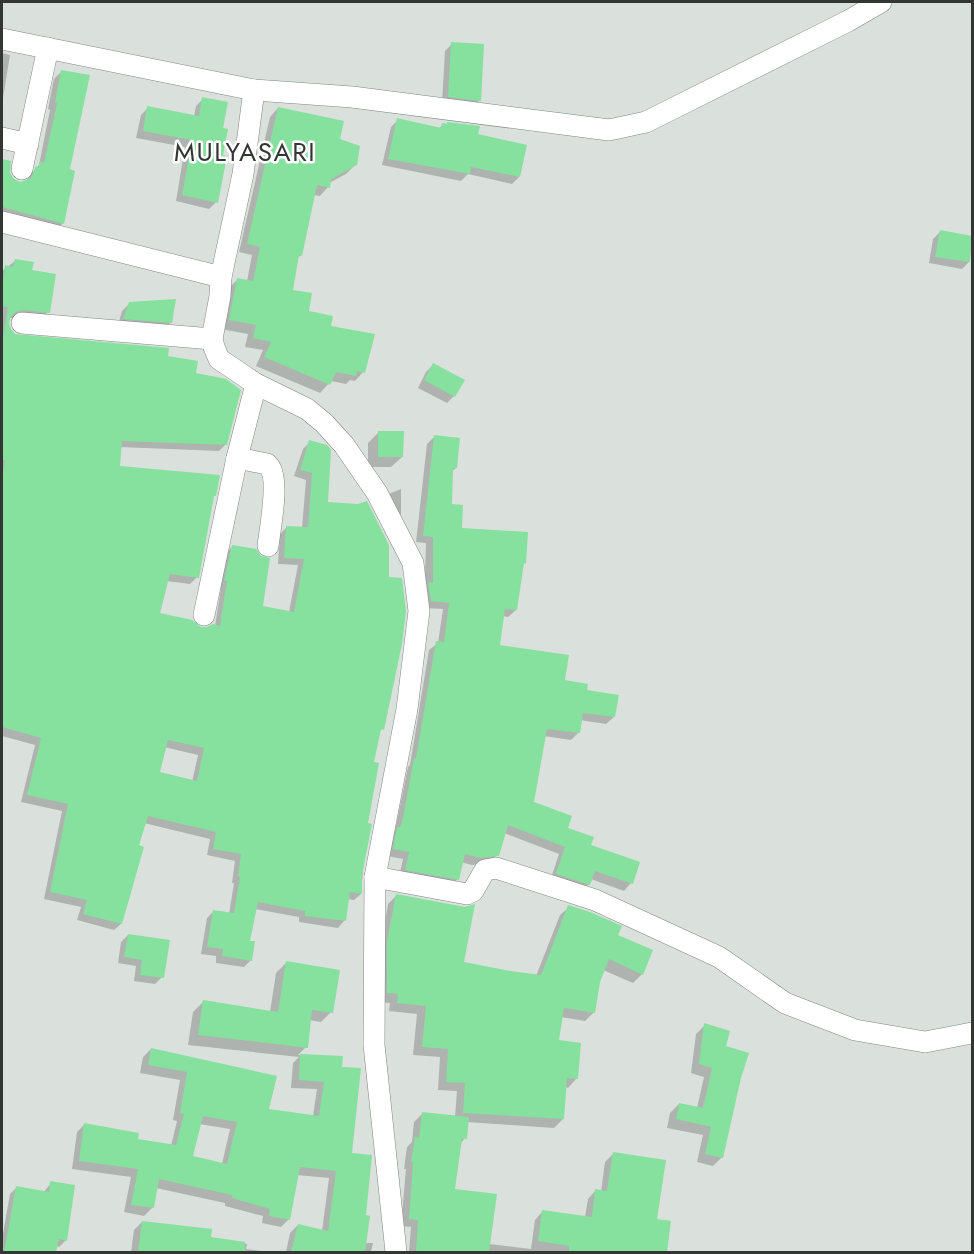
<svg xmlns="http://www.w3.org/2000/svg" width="974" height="1254" viewBox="0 0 974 1254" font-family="Jost,sans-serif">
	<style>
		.shadow { fill: #0003; fill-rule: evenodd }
		.building { fill: #86e09e; fill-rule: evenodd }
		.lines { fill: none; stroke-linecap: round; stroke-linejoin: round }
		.minor-casing { stroke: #828783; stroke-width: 22 }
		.minor { stroke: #fff; stroke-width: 21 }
		.labels { text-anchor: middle; stroke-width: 5; stroke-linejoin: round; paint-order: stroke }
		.quarter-label { font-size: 26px; letter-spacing: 1.5px; fill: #343634; stroke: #fff }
	</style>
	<rect width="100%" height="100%" fill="#dae0db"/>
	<g class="shadow">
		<path d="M452,44L480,100L473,107L442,103L445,51Z"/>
		<path d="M2,53L10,55L2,104Z"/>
		<path d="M62,71L68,170L73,172L62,224L55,231L2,216V161L9,162V174L18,183H26L29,176L39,165L50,110L48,109L54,79Z"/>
		<path d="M203,99L222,129L216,202L209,209L176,201L185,147L136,138L141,115L148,108L194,116L196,106Z"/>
		<path d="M278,108L338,140L355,165L346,174L329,183L328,187L320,196L314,195L301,255L297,258L292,291L307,312L329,327L363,372L355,381L350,380L346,384L331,381L320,393L256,366L263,350L245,347L248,334L221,329L229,288L237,280L247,281L252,255L239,252L270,117Z"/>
		<path d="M398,120L438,129L443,125L477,135L519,177L512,184L468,174L461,181L382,165L391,127Z"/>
		<path d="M940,232L972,237L969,262L962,269L929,263L933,239Z"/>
		<path d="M15,261L31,271L48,312L41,319L9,318L8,322L9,330L15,335L166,357L195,375L226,444L219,451L120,447L118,467L212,497L197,577L190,584L166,581L158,614L200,629L215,626L221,588H218L225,554L232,547L261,607L289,612L298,565L278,564L280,534L287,527L302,528L306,480L294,476L303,449L310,442L382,729L378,733L372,763L361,894L354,900L347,899L344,921L338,928L299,922V917L255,909L249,942L251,960L244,967L216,963V956L201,954L207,918L213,912L229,914L234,883H232L235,861L207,855L210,839L144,823L121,924L114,930L77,920L81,907L44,899L62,811L21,802L35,745L2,736V271ZM164,747L198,755L192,782L158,774Z"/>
		<path d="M130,303L171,322L164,329L118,325L122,311Z"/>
		<path d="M433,365L454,396L447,403L418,388L426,372Z"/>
		<path d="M379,432L402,457L391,467H368V443Z"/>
		<path d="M434,437L456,468L451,472L450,506L461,529L524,563L522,565L516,610L508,617L503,616L498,646L585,691L614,717L606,724L580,720L578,733L571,740L544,736L532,803L589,846L631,883L624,891L591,879L589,884L581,891L550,881L559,854L504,833L497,855L490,862L472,865L461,862L458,879L450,886L399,877L403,859L387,856L396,826L408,767L410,765L429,650L438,643L443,609L424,608L426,543L416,542L427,444Z"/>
		<path d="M401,489V514L391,524L381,503L391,493Z"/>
		<path d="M397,895L462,963L536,976L560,915L569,907L617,936L642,974L633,983L603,970L598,982L594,1012L585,1021L561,1017L557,1042L576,1079L568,1088L565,1087L563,1119L554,1128L467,1122L465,1138L460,1144L454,1190L489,1244L531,1249L535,1220L542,1212L585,1217L588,1199L595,1191L601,1192L605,1162L613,1154L655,1221L669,1223L665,1252H409L411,1227L401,1226L406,1169H404L407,1147L412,1142L414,1122L422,1114L455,1117L457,1091L438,1090L440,1057L413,1055L417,1014L389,1011L390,1003L379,1002L380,951L388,904Z"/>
		<path d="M128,935L162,977L155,984L134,981L136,966L118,963L121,942Z"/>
		<path d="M286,963L331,1012L321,1022L309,1020L306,1047L298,1055L341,1058V1069L350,1154L364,1216V1243H373L371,1252H286L290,1233L298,1225L322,1231L329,1178L297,1175L289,1219L281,1227L262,1223L263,1216L225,1206V1203L156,1188L152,1208L144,1216L124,1212L131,1177L72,1169L77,1132L85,1124L136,1141L171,1146L177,1121L173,1120L180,1080L140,1073L143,1057L151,1049L267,1110L313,1116L317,1089L291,1088L293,1063L299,1057L188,1045L193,1012L203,1002L270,1012L276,973ZM199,1124L230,1129L222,1164L191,1157Z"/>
		<path d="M705,1025L724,1047L740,1078L722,1157L713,1166L697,1162L703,1135L667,1128L670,1113L679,1104L697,1108L704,1077L691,1073L696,1034Z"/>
		<path d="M51,1183L66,1240L59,1247L56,1246L55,1252H2V1239L10,1194L16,1188L44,1192Z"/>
		<path d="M142,1222L209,1239L247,1244L246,1249L268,1252H131L134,1230Z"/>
	</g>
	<g class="building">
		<path d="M451,42L484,44L481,101L448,97Z"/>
		<path d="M61,70L90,75L70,169L75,171L64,224L2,207V159L11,161L10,173L14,179L20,182L31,178L36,166L39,167L40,161L44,163L57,103L55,102Z"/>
		<path d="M202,97L228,102L223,128L228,129L223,155L227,156L218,203L182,195L192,140L143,131L147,106L199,116Z"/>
		<path d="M278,107L344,121L340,139L360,146L357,165L331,179L330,188L317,185L302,256L299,255L293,290L312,293L309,311L333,316L331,326L375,334L365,373L357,371L356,376L336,372L330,385L264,357L271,342L253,338L256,325L229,320L237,278L253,281L260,247L247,244Z"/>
		<path d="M397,118L441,128L442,123L447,124V122L480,126L478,134L527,145L520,177L471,167L470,174L388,159Z"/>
		<path d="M940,230L972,236L970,262L935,257Z"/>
		<path d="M15,259L34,262L32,270L56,274L50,313L23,310L16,312L11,316L9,323L11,329L15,334L169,348L168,356L198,361L196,373L226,379L241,390L227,445L122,441L120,466L220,475L216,496H214L199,578L170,574L160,613L192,620L201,627H207L213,624L220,626L227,581H224L232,545L256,549L261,556L270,558L263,606L294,612L304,559L284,558L286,526L308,527L312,473L300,470L309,440L327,445L331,450L328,502L358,504L367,501L389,545V577L402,578L406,611L402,644L384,730L381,729L374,762L379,763L368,823L372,824L362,875V894L350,892L346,921L305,916V911L258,902L250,941H255L252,961L222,956L223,949L207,947L213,910L234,913L240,877L238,876L241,854L213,849L216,832L148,816L139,845L144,847L122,924L83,914L87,900L50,892L68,804L27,795L41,738L2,727V480L5,460H2V344L8,307L2,306V289L5,265L13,267ZM168,740L204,748L197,781L160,772Z"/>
		<path d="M176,299L172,323L123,319L129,302Z"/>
		<path d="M433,363L465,380L455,397L424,380Z"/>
		<path d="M378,431H404L403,457H378Z"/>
		<path d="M434,435L460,438L457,468H453L452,504L463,505L462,528L528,532L526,564L524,563L517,610L505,609L500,645L569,655L565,680L588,684L587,690L619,695L615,717L583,713L580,733L547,729L534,802L572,816L568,828L594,837L591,845L640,862L633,884L595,871L590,885L556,874L565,847L508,825L499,856L480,858L465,854L459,880L405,870L409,852L393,849L397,827H400L403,818L414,758H416L436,641L444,642L449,603L431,601L428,582L433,583V537L423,536Z"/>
		<path d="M396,894L465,907L475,904L464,962L510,971L541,975L568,905L590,912L622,926L618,935L653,950L643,975L609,959L600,982L595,1013L564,1008L559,1040L581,1043L578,1079L567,1078L564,1119L463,1113L465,1083L446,1082L448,1049L422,1047L426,1006L397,1003L398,994L387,993V941Z"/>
		<path d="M128,934L170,940L164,978L140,975L142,960L124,957Z"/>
		<path d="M286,961L340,970L333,1013L312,1010L308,1048L198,1035L203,1000L278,1012Z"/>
		<path d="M704,1023L730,1031L726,1046L749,1053L741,1078L723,1158L705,1154L711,1127L676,1119L679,1103L703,1108L712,1068L699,1064Z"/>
		<path d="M151,1048L277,1076L269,1109L319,1116L324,1082L299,1080L300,1054L343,1056L342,1067L361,1068L352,1153L372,1155L366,1215L370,1216L365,1252H291L298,1224L328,1231L336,1171L300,1167L290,1220L269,1216L270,1209L232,1198V1195L159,1179L154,1208L131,1205L138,1169L79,1161L84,1123L139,1133L138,1139L176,1145L184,1114L180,1113L187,1072L148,1065ZM203,1116L237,1122L227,1164L193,1156Z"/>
		<path d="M422,1112L469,1117L467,1139H462L455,1189L497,1194L489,1252H416L418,1220L409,1219L413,1162H411L415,1137L419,1138Z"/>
		<path d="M613,1152L666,1160L657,1219L671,1221L667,1252H569V1246L538,1241L542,1210L592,1217L595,1189L607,1191Z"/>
		<path d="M50,1181L75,1185L67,1241L59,1239L56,1252H4L16,1186L49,1192Z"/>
		<path d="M142,1221L212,1229L211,1237L245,1242V1252H138Z"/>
	</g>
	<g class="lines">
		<defs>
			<g id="minor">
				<path d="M2,39L254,90L352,97L609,130L646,122L848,21L881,2"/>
				<path d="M254,90L243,174L221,277L220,296L212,339L214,347L219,359L256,384L307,409L324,423L344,445L377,493L413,563L419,611L407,709L375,877L374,1045L396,1252"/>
				<path d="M2,138L28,144"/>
				<path d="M22,169L48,48"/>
				<path d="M2,222L221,277"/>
				<path d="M22,323L212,339"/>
				<path d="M237,458L267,464C281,475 270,528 268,546"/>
				<path d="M204,615L237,458L256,384"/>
				<path d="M375,877L467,894L473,891L485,870L496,868L595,900L719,957L785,1003L855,1030L925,1042L972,1033"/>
			</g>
		</defs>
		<use href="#minor" class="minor-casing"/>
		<use href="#minor" class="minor"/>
	</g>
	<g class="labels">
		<g class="quarter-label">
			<text x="245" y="161">MULYASARI</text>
		</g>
	</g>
	<rect width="974" height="1254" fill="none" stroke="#343634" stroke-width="6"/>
</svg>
